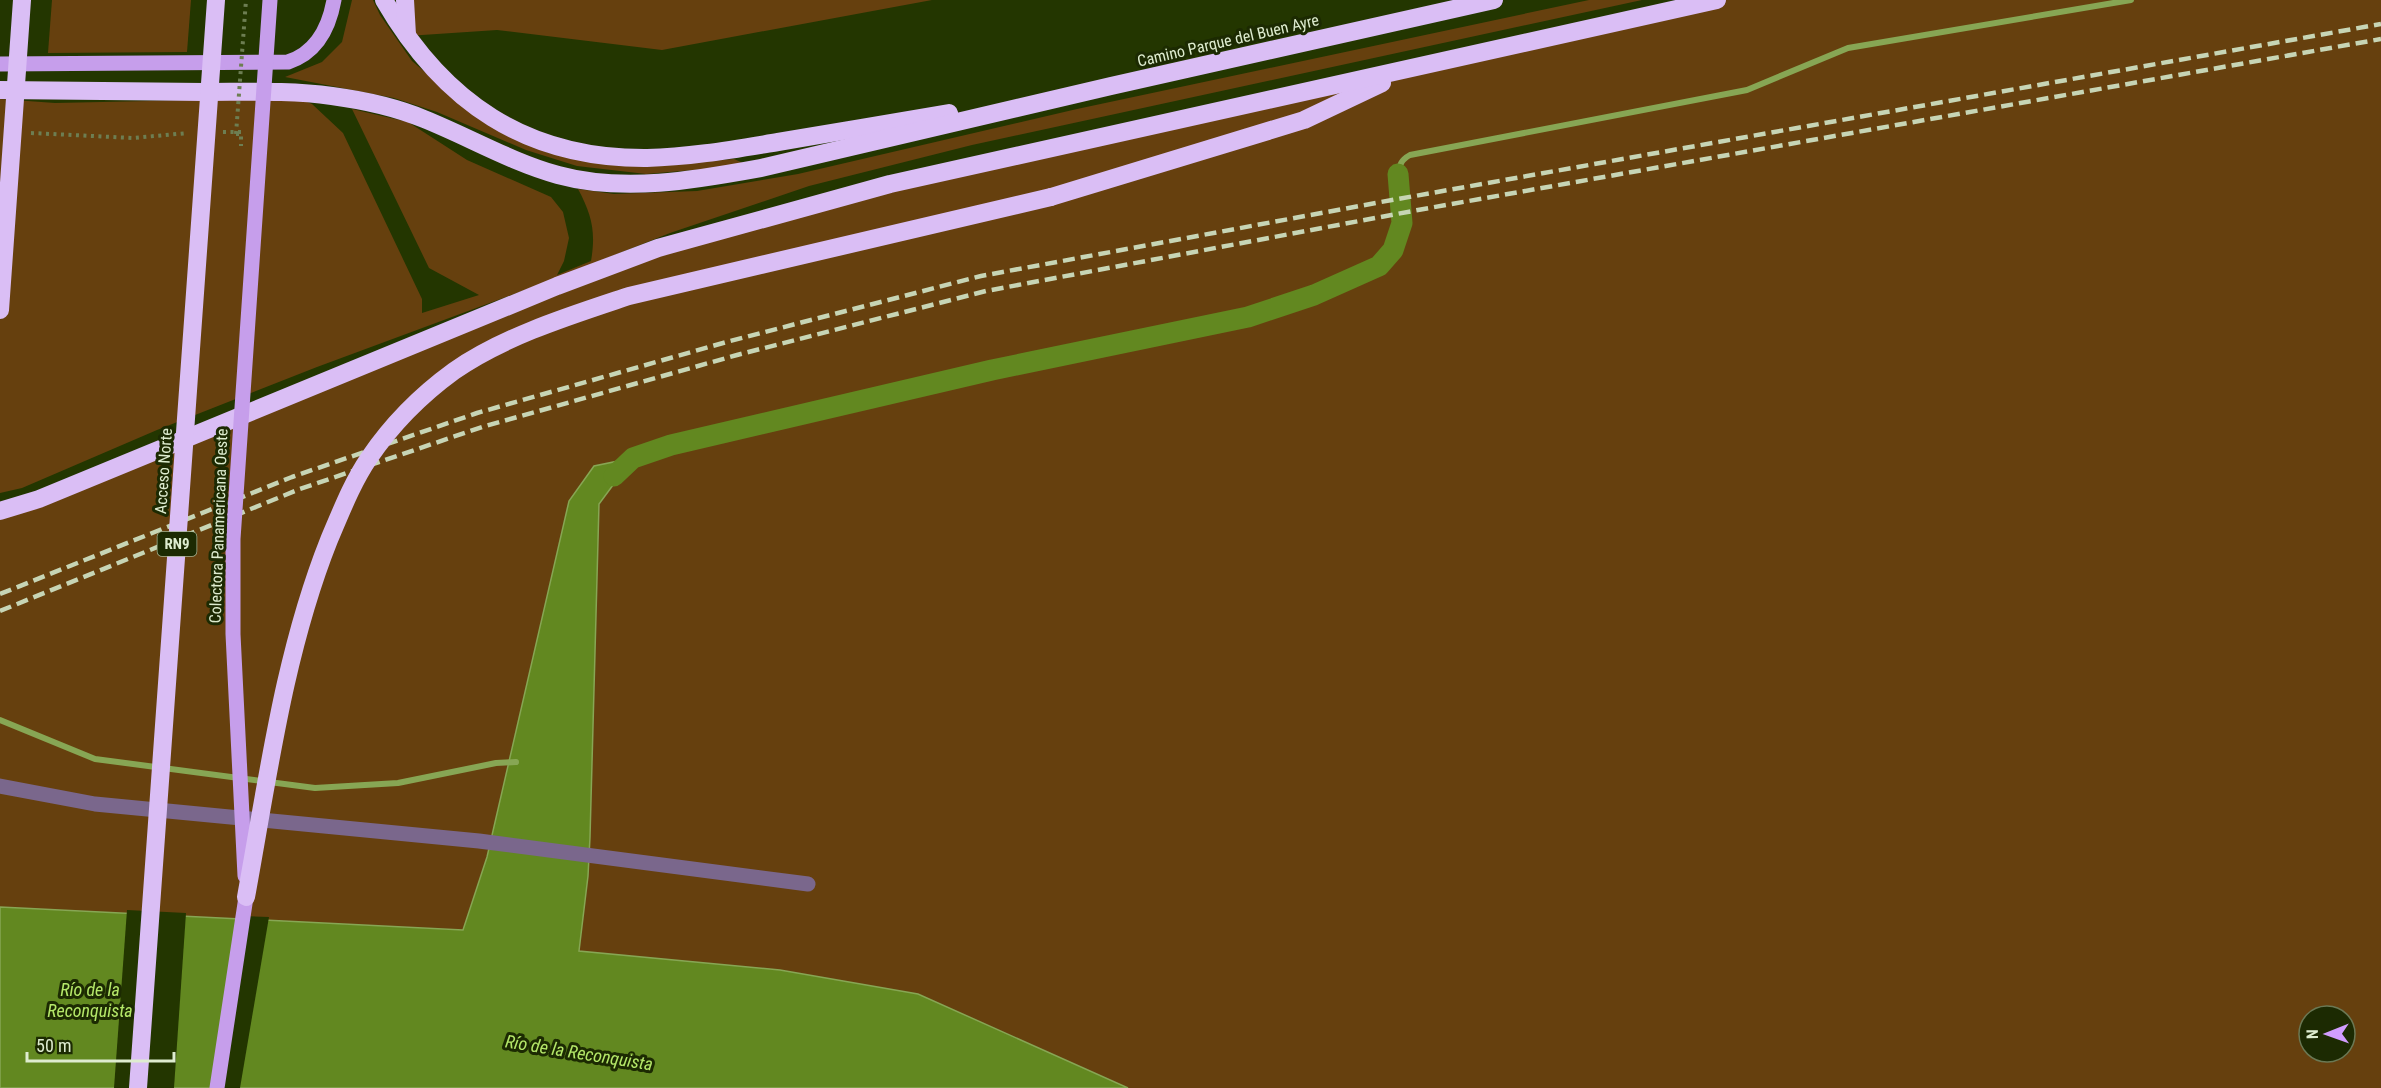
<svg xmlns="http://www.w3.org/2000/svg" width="2381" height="1088" viewBox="0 0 2381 1088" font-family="'Roboto Condensed',sans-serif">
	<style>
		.grass { fill: #66400e; fill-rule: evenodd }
		.water { fill: #628820; stroke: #87a654; stroke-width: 1.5 }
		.pier { fill: #233600 }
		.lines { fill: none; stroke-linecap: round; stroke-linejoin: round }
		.stream { stroke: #87a654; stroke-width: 6 }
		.canal { stroke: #628820; stroke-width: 21 }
		.path { stroke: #6d7e52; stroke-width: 4; stroke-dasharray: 3 4.5; stroke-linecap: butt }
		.minor { stroke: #7a678c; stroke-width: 15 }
		.major { stroke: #c69eeb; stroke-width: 15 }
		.highway { stroke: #dabef5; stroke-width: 18 }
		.rail { stroke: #c7d5b5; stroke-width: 4.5; stroke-dasharray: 12 6; stroke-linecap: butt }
		.path-bridge { stroke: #6d7e52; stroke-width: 4; stroke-dasharray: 3 4.5; stroke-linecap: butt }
		.major-bridge { stroke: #c69eeb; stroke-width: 15 }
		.highway-bridge { stroke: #dabef5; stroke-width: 18 }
		.labels { text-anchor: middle; stroke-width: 6; stroke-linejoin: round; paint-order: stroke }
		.shield { fill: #1c2a02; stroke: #a4b292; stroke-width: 1.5 }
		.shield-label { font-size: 15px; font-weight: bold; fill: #deeccf }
		.street-label { font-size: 16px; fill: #deeccf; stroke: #1c2a02 }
		.water-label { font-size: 18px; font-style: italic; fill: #b5e869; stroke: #1c2a02 }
	</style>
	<rect width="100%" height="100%" fill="#233600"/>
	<g class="grass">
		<path d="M52,0H191L187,52L48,53Z"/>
		<path d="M352,0H373L380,15L412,61L473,113L548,153L606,163L667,165L734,159L743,163L716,168L646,174L577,166L526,150L437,112L394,98L285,77L322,62L342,42Z"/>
		<path d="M405,0H932L662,50L497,30L407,36Z"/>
		<path d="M1589,0H1642L972,145L809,186L670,233L549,281L317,367L157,430L22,488L0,493V99L55,103L298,98L312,104L343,133L422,299V313L479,295L429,268L352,109L408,122L467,160L551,197L563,212L569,238L564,261L557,275L591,261C596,232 592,215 578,189L614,194L697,191L798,174L1077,109Z"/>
		<path d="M1717,0H2381V1088H1128L918,994L780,970L579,951L588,876L590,837L599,504L632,458L569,501L487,857L463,930L0,907V511L557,286L818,202ZM2309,1016H2345V1052H2309Z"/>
	</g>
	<path class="water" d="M633,458L599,504L590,837L588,876L579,951L780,970L918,994L1128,1088H0V907L463,930L487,857L569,501L594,466Z"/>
	<g class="pier">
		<path d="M127,910L186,913L174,1088H114Z"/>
		<path d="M241,916L269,917L240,1088H218Z"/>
	</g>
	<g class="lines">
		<g class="stream">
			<path d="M1398,174C1400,164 1401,160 1410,155L1747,90L1848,48L2131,0"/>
			<path d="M0,720L95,759L315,788L398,783L496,763L516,762"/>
		</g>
		<path class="canal" d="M614,476L633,458L671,445L992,370L1248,317L1314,295L1379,266L1393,250L1402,223L1398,174"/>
		<g class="path">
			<path d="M223,132H245"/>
			<path d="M31,133L133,138L188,133"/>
			<path d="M236,134H241V146"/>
		</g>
		<path class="minor" d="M0,786L95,804L479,841L808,884"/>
		<g class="major">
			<path d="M0,64L288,62C316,53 329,28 334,0"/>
			<path d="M217,1088L246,897"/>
		</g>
		<g class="highway">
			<path d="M384,0C443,102 526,159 647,158C691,157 735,149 778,142C835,132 892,123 949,113"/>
			<path d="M405,0L407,35"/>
			<path d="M0,90C68,91 136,91 204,92C247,92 290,90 332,96C362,100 395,107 424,119C469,137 511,162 558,175C624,193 695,180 761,168L1111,86L1494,0"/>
			<path d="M1051,197L1304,120L1382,83"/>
			<path d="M0,511L39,499L557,286L658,248L890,184L1717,0"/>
		</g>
		<g class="rail">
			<path d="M0,594L292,477L477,413L730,341L981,276L1381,202L2381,24"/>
			<path d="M0,611L300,489L482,427L737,355L986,291L1418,210L2381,39"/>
		</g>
		<path class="path-bridge" d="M236,134L246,0"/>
		<path class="major-bridge" d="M245,876L233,634V539L270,0"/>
		<g class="highway-bridge">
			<path d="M0,310L22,0"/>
			<path d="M246,897C268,777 284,653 329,540C341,512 352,483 369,458C392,424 421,395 454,371C504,336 572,315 629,296L1051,197"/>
			<path d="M138,1088L216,0"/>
		</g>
	</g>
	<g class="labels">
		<rect class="shield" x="157.5" y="532" width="39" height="24" rx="4.5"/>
		<g class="shield-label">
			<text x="177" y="549">RN9</text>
		</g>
		<g class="street-label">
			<text transform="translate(1228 40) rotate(-13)" y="6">Camino Parque del Buen Ayre</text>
			<text transform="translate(163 471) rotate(-86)" y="6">Acceso Norte</text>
			<text transform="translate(218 526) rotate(-88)" y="6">Colectora Panamericana Oeste</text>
		</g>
		<g class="water-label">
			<text x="90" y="996">Río de la<tspan x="90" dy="21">Reconquista</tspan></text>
			<text transform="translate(579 1053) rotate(9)" y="6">Río de la Reconquista</text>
		</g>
	</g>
	<g transform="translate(2327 1034) rotate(269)"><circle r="28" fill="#1c2a02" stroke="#6a7854" stroke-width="1.5"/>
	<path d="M0-4.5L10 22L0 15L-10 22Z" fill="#d19dfe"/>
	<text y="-9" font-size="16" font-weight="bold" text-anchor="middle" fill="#deeccf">N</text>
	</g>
	<path d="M27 1052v9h147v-9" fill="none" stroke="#deeccf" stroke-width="3"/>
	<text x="36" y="1052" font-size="18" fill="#deeccf" stroke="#1c2a02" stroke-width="4.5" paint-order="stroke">50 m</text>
</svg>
